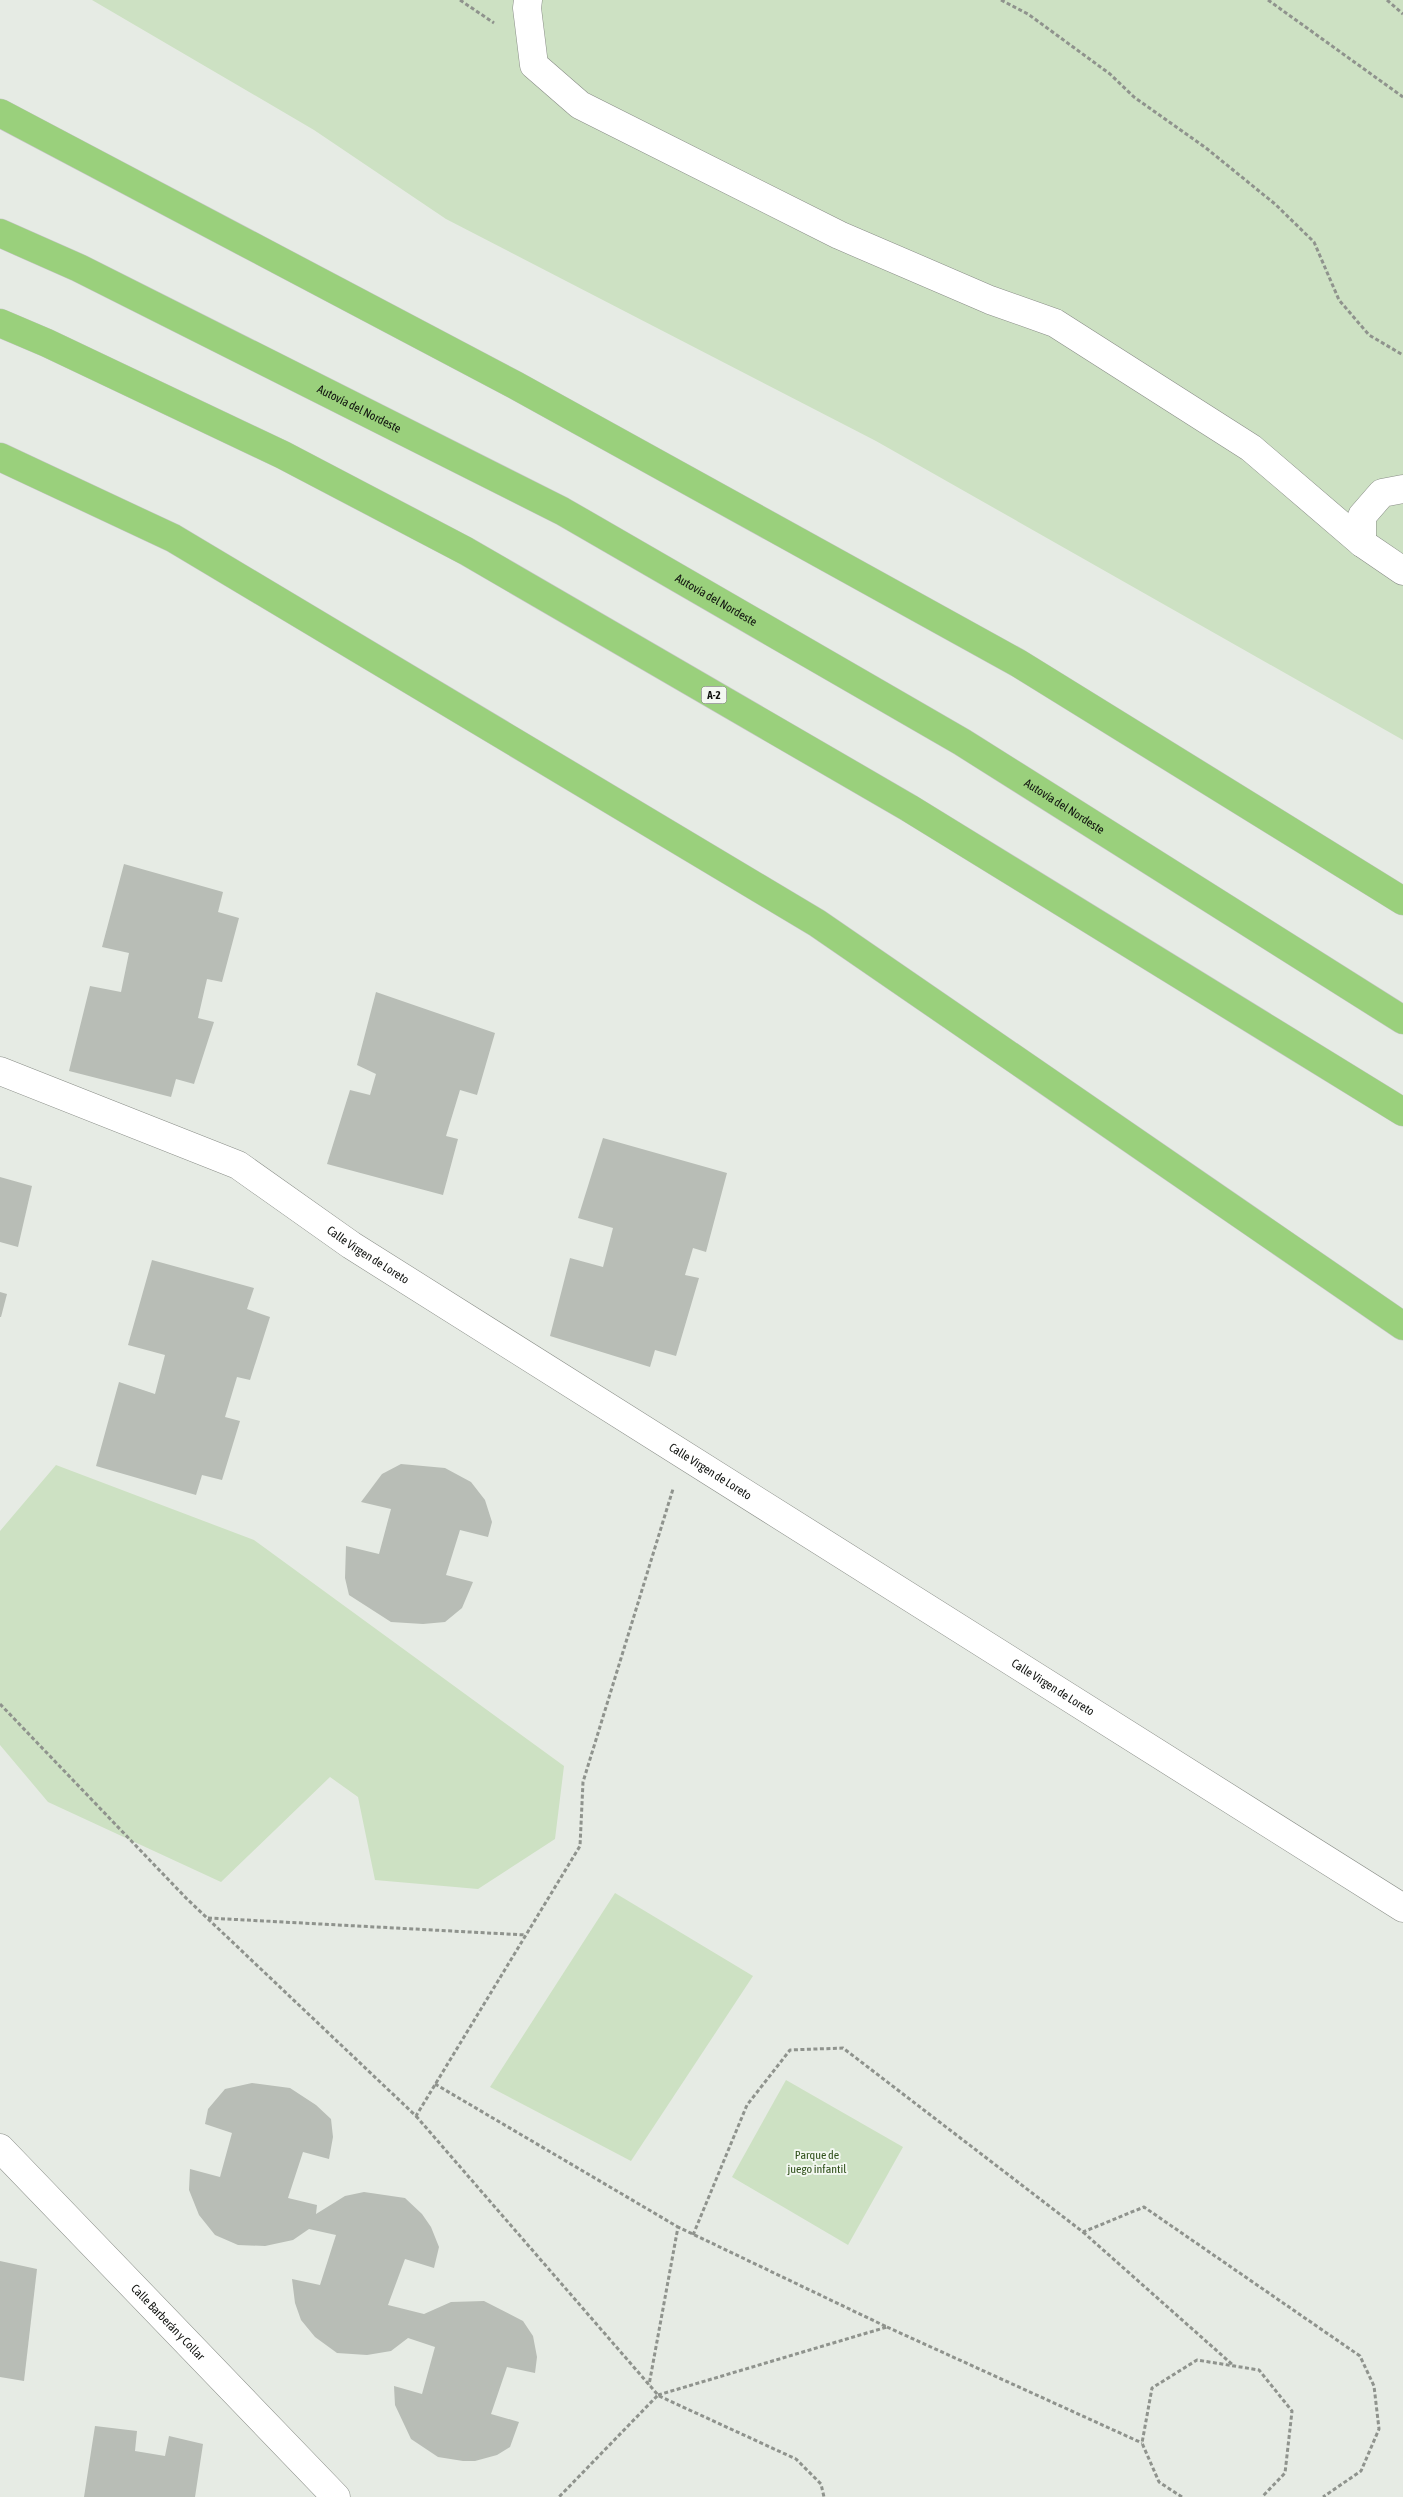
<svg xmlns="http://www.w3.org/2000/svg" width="1403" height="2497" viewBox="0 0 1403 2497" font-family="'Asap Condensed',sans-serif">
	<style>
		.green { fill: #cde1c3 }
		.building { fill: #b8bdb6 }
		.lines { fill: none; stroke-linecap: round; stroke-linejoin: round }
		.minor-casing { stroke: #898d87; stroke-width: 29 }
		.highway-casing { stroke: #c5c6c5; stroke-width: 29 }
		.path { stroke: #8f938d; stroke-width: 3; stroke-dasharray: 4 2.5; stroke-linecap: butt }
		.minor { stroke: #fff; stroke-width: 28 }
		.highway { stroke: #9ad07c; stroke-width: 28 }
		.labels { text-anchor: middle; stroke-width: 4; stroke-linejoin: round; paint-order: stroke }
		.shield { fill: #f3f8f1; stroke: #535652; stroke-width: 1 }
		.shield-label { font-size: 11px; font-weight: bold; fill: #0f110e }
		.street-label { font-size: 12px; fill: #0f110e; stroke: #f3f8f1 }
		.park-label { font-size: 12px; fill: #2f501a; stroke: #f3f8f1 }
	</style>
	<rect width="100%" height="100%" fill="#e6ebe4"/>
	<g class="green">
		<path d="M92,0H1403V740L876,441L446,219L314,130Z"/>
		<path d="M56,1465L254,1540L564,1766L555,1839L478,1889L375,1880L358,1797L330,1777L221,1882L48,1802L0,1745V1531Z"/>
		<path d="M615,1893L753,1976L631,2161L490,2087Z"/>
		<path d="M786,2080L903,2147L848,2245L732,2177Z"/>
	</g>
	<g class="building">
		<path d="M124,864L223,892L218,912L239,918L222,982L207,979L198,1018L214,1022L194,1084L176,1079L171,1097L69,1071L90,986L121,992L129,953L102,947Z"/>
		<path d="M376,992L495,1033L477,1095L460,1090L446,1136L458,1139L443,1195L327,1164L350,1090L370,1095L376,1074L357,1065Z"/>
		<path d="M603,1138L727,1173L706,1252L693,1248L685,1275L699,1278L676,1356L655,1350L650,1367L550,1336L570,1258L603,1267L613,1228L578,1218Z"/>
		<path d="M0,1177L32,1186L18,1247L0,1242Z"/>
		<path d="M152,1260L254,1288L247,1309L270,1317L250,1380L237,1377L225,1417L240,1421L222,1480L202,1475L196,1495L96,1466L119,1382L155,1394L165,1355L128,1345Z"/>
		<path d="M0,1292L7,1294L1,1317H0Z"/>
		<path d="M401,1464L445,1468L471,1482L485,1500L492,1522L488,1537L460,1530L446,1575L473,1582L462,1608L445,1622L423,1624L391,1622L349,1595L345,1578L346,1546L379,1554L391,1509L361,1502L382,1474Z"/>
		<path d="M252,2083L290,2088L316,2105L331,2119L333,2137L329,2159L303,2152L288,2198L317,2205L316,2214L345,2196L364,2192L405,2198L422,2214L431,2227L439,2247L434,2268L405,2259L388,2305L424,2314L451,2302L484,2301L523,2321L533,2336L537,2357L535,2373L507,2367L491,2414L519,2422L510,2447L497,2455L475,2461H463L438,2457L411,2439L395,2405L394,2386L422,2394L435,2347L408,2338L391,2351L367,2355L337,2353L315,2337L301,2320L295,2303L292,2279L320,2285L336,2235L309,2229L293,2240L265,2246L238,2245L215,2235L199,2215L189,2190L190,2169L220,2177L232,2133L205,2124L208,2109L225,2089Z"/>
		<path d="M0,2261L37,2269L24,2381L0,2377Z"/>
		<path d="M95,2426L137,2431L135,2451L165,2456L169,2436L203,2444L195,2497H84Z"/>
	</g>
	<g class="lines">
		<defs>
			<g id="minor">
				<path d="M528,0L527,8L534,65L580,105L839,235L990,300L1055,323L1251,448L1362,543L1403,571"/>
				<path d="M1362,543V516L1382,493L1403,489"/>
				<path id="s1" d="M0,1071L238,1165L351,1245L1403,1908"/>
				<path id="s2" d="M0,2148L336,2497"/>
			</g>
			<g id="highway">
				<path d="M0,113L515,385L1018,663L1403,901"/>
				<path id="s3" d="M0,233L79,268L562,511L962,742L1403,1020"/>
				<path d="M0,323L47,343L283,455L466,551L909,808L1403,1112"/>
				<path d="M0,457L173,538L817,923L1403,1326"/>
			</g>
		</defs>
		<use href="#minor" class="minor-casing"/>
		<use href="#highway" class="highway-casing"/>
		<g class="path">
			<path d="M460,0L494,23"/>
			<path d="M1001,0L1028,14L1110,74L1134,97L1206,148L1275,204L1314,242L1339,300L1369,335L1403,355"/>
			<path d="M1268,0L1403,97"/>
			<path d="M1387,0L1403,14"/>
			<path d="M0,1704L187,1899L416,2116L580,1846L583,1782L673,1489"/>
			<path d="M208,1918L526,1935"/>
			<path d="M435,2084L678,2227L649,2385"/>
			<path d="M416,2116L658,2395L559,2497"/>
			<path d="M1083,2232L1234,2366"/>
			<path d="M693,2235L747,2105L790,2050L843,2048L1083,2232L1144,2207L1360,2356L1374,2386L1379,2429L1361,2471L1323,2497"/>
			<path d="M887,2327L1142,2443"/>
			<path d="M658,2395L887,2327L678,2227"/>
			<path d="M659,2396L796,2459L821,2484L824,2497"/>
			<path d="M1182,2497L1159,2482L1142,2443L1152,2388L1197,2360L1259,2370L1292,2411L1285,2473L1262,2497"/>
		</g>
		<use href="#minor" class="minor"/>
		<use href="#highway" class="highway"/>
	</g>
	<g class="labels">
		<rect class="shield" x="701.5" y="686.5" width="25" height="17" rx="4"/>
		<g class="shield-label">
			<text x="714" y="699">A-2</text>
		</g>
		<g class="street-label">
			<text dy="4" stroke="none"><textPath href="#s3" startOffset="400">Autovía del Nordeste</textPath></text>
			<text dy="4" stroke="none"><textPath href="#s3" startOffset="805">Autovía del Nordeste</textPath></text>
			<text dy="4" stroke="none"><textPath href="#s3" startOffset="1210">Autovía del Nordeste</textPath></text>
			<text dy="4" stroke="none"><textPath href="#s1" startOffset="414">Calle Virgen de Loreto</textPath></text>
			<text dy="4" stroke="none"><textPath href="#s1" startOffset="819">Calle Virgen de Loreto</textPath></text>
			<text dy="4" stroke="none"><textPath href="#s1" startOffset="1224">Calle Virgen de Loreto</textPath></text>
			<text dy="4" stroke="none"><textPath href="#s2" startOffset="242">Calle Barberán y Collar</textPath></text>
		</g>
		<g class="park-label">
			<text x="817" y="2159">Parque de<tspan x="817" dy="14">juego infantil</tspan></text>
		</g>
	</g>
</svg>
